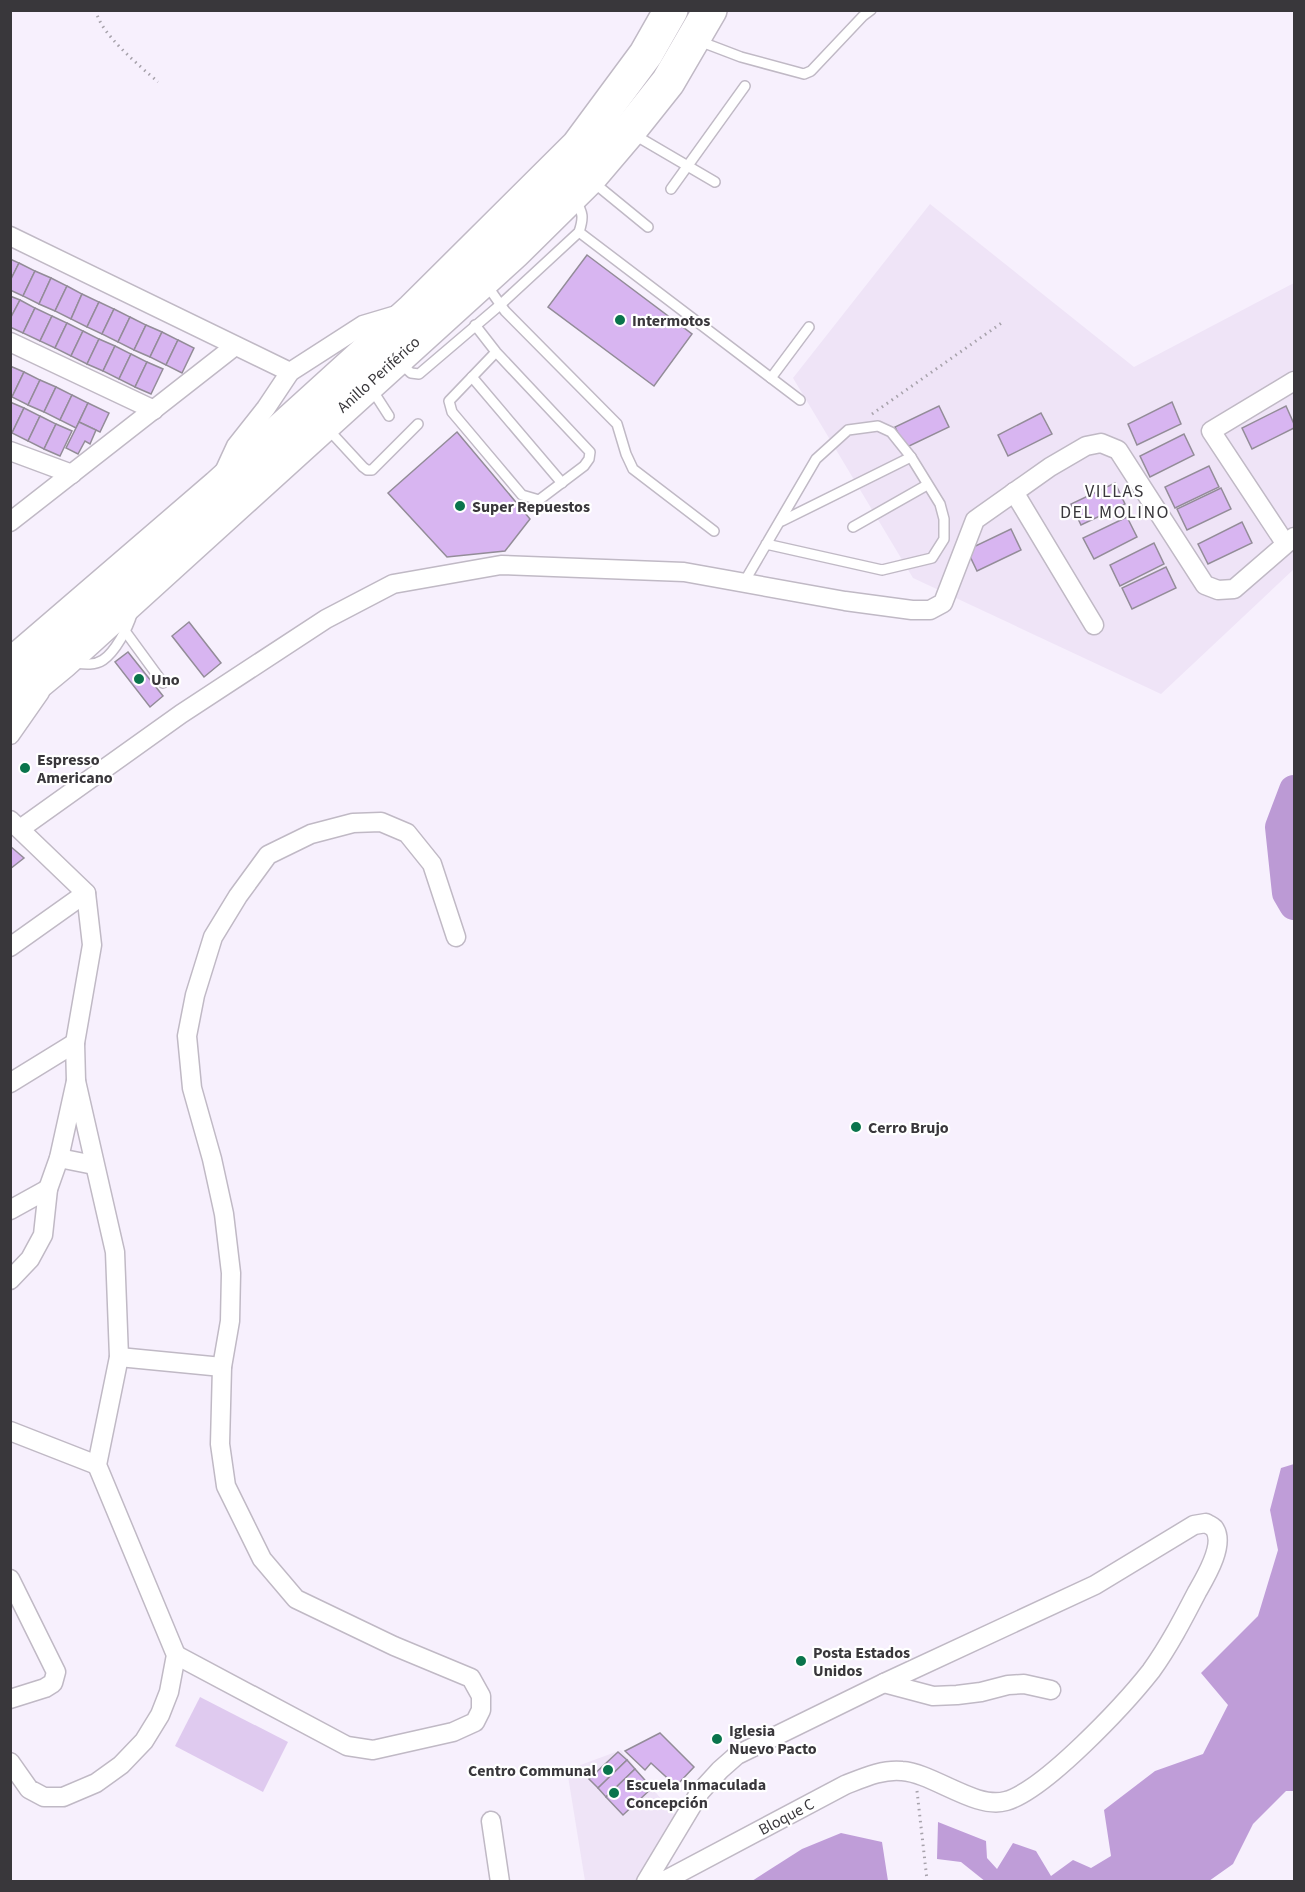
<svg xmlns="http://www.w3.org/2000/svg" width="1305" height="1892" viewBox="0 0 1305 1892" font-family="'Source Sans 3',sans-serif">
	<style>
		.built { fill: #efe4f7 }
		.green { fill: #dfcaef }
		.forest { fill: #bf9dd8 }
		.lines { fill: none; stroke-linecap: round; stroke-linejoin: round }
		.river { stroke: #bc9ad5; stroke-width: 30 }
		.building { fill: #d8b5f1; stroke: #938c98; stroke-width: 1.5 }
		.lane-casing { stroke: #c0b9c5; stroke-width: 12 }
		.street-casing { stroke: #c0b9c5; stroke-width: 21 }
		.highway-casing { stroke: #c0b9c5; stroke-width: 36 }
		.path { stroke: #a7a2ab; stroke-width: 3; stroke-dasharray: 1.5 4.5; stroke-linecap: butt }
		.lane { stroke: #fff; stroke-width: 9 }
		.street { stroke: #fff; stroke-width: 18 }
		.highway { stroke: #fff; stroke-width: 33 }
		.poi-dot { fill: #0a744c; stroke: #fff; stroke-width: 2 }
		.labels { text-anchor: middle; stroke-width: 4.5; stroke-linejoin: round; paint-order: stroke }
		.poi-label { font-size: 16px; font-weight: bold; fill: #39373b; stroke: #fff; text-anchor: start }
		.street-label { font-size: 16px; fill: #39373b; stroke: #fff }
		.neighbourhood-label { font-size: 18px; letter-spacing: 1.5px; fill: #39373b; stroke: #fff }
	</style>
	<rect width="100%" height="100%" fill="#f7f0fd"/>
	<g class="built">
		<path d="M930,204L1134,367L1294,283V569L1161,694L913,578L793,378Z"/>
		<path d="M621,1750L675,1816L636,1881H585L567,1770Z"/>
	</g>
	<path class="green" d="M200,1697L288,1742L263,1792L175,1746Z"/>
	<g class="forest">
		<path d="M1294,1464V1791H1286L1253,1824L1233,1864L1209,1881L986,1882L961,1862L937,1859L938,1822L986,1841L987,1858L997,1869L1013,1843L1036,1851L1051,1876L1073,1860L1091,1868L1111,1856L1104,1810L1155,1771L1203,1754L1228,1705L1201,1673L1258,1616L1278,1550L1270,1510L1281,1468Z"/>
		<path d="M841,1833L882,1842L888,1881H752L802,1849Z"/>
	</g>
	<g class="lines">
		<path class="river" d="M1294,790L1280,827L1287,893L1294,905"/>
	</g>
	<g class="building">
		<path d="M587,255L692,334L654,386L548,307Z"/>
		<path d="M10,259L19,263L10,281Z"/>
		<path d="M19,263L35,271L23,296L10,290V281Z"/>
		<path d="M35,271L51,278L39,304L23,296Z"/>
		<path d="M51,278L67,286L55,311L39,304Z"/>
		<path d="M67,286L82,294L71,319L55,311Z"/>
		<path d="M82,294L99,302L87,327L71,319Z"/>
		<path d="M10,296L20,300L10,319Z"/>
		<path d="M20,300L35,308L23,333L10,327V319Z"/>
		<path d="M99,302L114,309L102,334L87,327Z"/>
		<path d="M35,308L52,316L40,341L23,333Z"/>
		<path d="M114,309L130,317L118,342L102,334Z"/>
		<path d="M52,316L67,323L55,348L40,341Z"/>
		<path d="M130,317L146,325L134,350L118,342Z"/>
		<path d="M67,323L83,331L71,356L55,348Z"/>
		<path d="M146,325L162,332L150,357L134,350Z"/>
		<path d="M83,331L99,339L87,364L71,356Z"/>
		<path d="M162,332L178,340L166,365L150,357Z"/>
		<path d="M99,339L115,346L103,371L87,364Z"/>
		<path d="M178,340L194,348L182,373L166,365Z"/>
		<path d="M115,346L131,354L119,379L103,371Z"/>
		<path d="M131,354L147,362L135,387L119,379Z"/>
		<path d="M147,362L163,369L151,394L135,387Z"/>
		<path d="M10,366L24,372L12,397H10Z"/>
		<path d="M24,372L40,380L28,405L12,397Z"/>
		<path d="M40,380L56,387L44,412L28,405Z"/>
		<path d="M56,387L72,395L60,420L44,412Z"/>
		<path d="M72,395L88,403L76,428L60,420Z"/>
		<path d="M10,402L24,408L12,433H10Z"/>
		<path d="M1172,402L1181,424L1137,445L1128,424Z"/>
		<path d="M88,403L109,413L100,432L79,422Z"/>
		<path d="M939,406L949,427L905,448L895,427Z"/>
		<path d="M1286,406L1294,424V428L1252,449L1242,428Z"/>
		<path d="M24,408L40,416L28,441L12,433Z"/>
		<path d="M1041,413L1052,434L1008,456L998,435Z"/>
		<path d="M40,416L56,424L44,449L28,441Z"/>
		<path d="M79,422L96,430L90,444L85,441L78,454L66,448Z"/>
		<path d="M56,424L72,431L60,456L44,449Z"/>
		<path d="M457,432L530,519L505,551L447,557L388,493Z"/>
		<path d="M1184,434L1194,455L1150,477L1140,456Z"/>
		<path d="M1209,466L1219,487L1175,508L1165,487Z"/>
		<path d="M1115,483L1125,504L1081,525L1071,504Z"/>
		<path d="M1221,488L1231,509L1187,530L1177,509Z"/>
		<path d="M1127,517L1137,537L1094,559L1083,538Z"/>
		<path d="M1242,522L1252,543L1208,564L1198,544Z"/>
		<path d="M1011,529L1021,550L977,571L967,550Z"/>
		<path d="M1154,543L1164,564L1120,586L1110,565Z"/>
		<path d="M1166,567L1176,588L1132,609L1122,588Z"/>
		<path d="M189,622L221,663L204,677L172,636Z"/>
		<path d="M128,652L163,696L150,707L115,662Z"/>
		<path d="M10,846L24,858L10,869Z"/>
		<path d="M660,1733L694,1767L676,1786L651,1763L645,1770L625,1751Z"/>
		<path d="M618,1752L627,1760L598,1788L589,1779Z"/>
		<path d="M627,1760L635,1769L606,1797L598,1788Z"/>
		<path d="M635,1769L652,1788L623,1815L606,1797Z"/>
	</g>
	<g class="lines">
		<defs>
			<g id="lane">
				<path d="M699,41L741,57L804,74L811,71L863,16L871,10"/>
				<path d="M633,134L715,182"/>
				<path d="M593,182L648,227"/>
				<path d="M671,189L745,86"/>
				<path d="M579,232L800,400"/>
				<path d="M486,284L505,311L617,424L626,454L633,469L714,531"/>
				<path d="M475,325L496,352L590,452L589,459L584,466L539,500L522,495L452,412L449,401L496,352"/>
				<path d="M399,362L411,373L419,374L500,305L579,232C584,217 583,213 575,199"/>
				<path d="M472,377L562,483"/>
				<path d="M771,378L809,327"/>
				<path d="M371,388L389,416"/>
				<path d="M327,428L363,467L367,470H372L418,424"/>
				<path d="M782,521L911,457"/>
				<path d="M853,527L927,485"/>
				<path d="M743,584L816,459L848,430L878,426L891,432L911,457L940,504L944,519V539L932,558L882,570L766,544"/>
				<path d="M125,631L163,683"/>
				<path d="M73,663C83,664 94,666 103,660C115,652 128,628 132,614"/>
			</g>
			<g id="street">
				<path d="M10,236L290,372"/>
				<path d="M10,342L154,410"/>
				<path d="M10,451L72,474"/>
				<path d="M224,472L236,446L266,408L290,372L363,325L400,314"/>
				<path d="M1014,492L1094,625"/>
				<path d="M10,522L235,346"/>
				<path d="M1285,543L1211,431L1294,381"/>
				<path d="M10,735L40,692"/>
				<path d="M10,820L86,893L92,945L75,1043L76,1081L59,1158L48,1189L43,1235L30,1259L10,1280"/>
				<path d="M20,829L181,714L326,619L393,584L501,565L684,572L845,601L912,610H930L943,603L975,520L1050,467L1086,446L1101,443L1118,450L1205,585L1218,590L1234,589L1294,537"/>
				<path d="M10,947L86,893"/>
				<path d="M10,1083L75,1043"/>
				<path d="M59,1158L94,1165"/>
				<path d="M10,1210L48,1189"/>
				<path d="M119,1357L222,1367"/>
				<path d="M10,1431L97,1465"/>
				<path d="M10,1579L56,1672L53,1683L45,1688L10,1699"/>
				<path d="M176,1655L347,1746L373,1750L453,1732L475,1722L481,1710V1696L471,1678L394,1646L296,1599L262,1559L226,1486L220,1444L222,1367L230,1321L231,1273L224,1214L212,1159L192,1088L187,1036L195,995L213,937L238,896L268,855L311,834L353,823L381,822L407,833L432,864L456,937"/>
				<path d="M884,1683L933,1696L957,1695L981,1692L1008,1685L1024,1684L1051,1690"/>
				<path d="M10,1762L29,1789L44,1797H63L96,1783L121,1765L144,1741L160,1715L169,1692L176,1655L97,1465L119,1357L115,1252L76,1081"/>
				<path d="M491,1821L500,1882"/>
				<path d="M646,1882L700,1792L720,1770L737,1755L884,1683L1095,1585L1194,1525L1206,1523C1209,1525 1212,1526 1214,1528C1226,1544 1205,1578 1197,1592C1183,1619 1169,1646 1151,1671C1125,1704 1045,1790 1006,1801C976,1810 933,1773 902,1771C882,1769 863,1778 845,1785L662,1882"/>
			</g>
			<g id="highway">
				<path d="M10,666L218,487L413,310L578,146L646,54L671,10"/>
				<path d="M10,705L62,662L514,252L589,178L629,131L668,82L710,10"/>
			</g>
		</defs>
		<use href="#lane" class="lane-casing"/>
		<use href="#street" class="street-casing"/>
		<use href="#highway" class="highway-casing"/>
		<g class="path">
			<path d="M96,10C99,33 141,67 158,82"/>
			<path d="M872,414L1003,322"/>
			<path d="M917,1791L927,1880"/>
		</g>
		<use href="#lane" class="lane"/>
		<use href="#street" class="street"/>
		<use href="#highway" class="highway"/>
	</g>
	<g class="poi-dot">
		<circle cx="620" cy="320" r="6"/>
		<circle cx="460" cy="506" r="6"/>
		<circle cx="139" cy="679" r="6"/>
		<circle cx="25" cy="768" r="6"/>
		<circle cx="856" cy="1127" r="6"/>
		<circle cx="801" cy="1661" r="6"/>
		<circle cx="717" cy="1739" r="6"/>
		<circle cx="608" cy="1770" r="6"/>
		<circle cx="614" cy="1793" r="6"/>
	</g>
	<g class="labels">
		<g class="poi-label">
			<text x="632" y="326">Intermotos</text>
			<text x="472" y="512">Super Repuestos</text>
			<text x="151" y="685">Uno</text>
			<text x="37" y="765">Espresso<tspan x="37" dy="18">Americano</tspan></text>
			<text x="868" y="1133">Cerro Brujo</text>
			<text x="813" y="1658">Posta Estados<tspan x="813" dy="18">Unidos</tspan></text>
			<text x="729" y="1736">Iglesia<tspan x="729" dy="18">Nuevo Pacto</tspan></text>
			<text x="596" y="1776" text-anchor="end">Centro Communal</text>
			<text x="626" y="1790">Escuela Inmaculada<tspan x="626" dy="18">Concepción</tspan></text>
		</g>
		<g class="street-label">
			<text transform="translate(378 374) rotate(-42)" y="6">Anillo Periférico</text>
			<text transform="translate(786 1816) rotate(-28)" y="6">Bloque C</text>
		</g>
		<g class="neighbourhood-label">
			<text x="1115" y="497">VILLAS<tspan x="1115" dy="21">DEL MOLINO</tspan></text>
		</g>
	</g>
	<rect width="1305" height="1892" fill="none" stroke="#39373b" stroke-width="24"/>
</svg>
